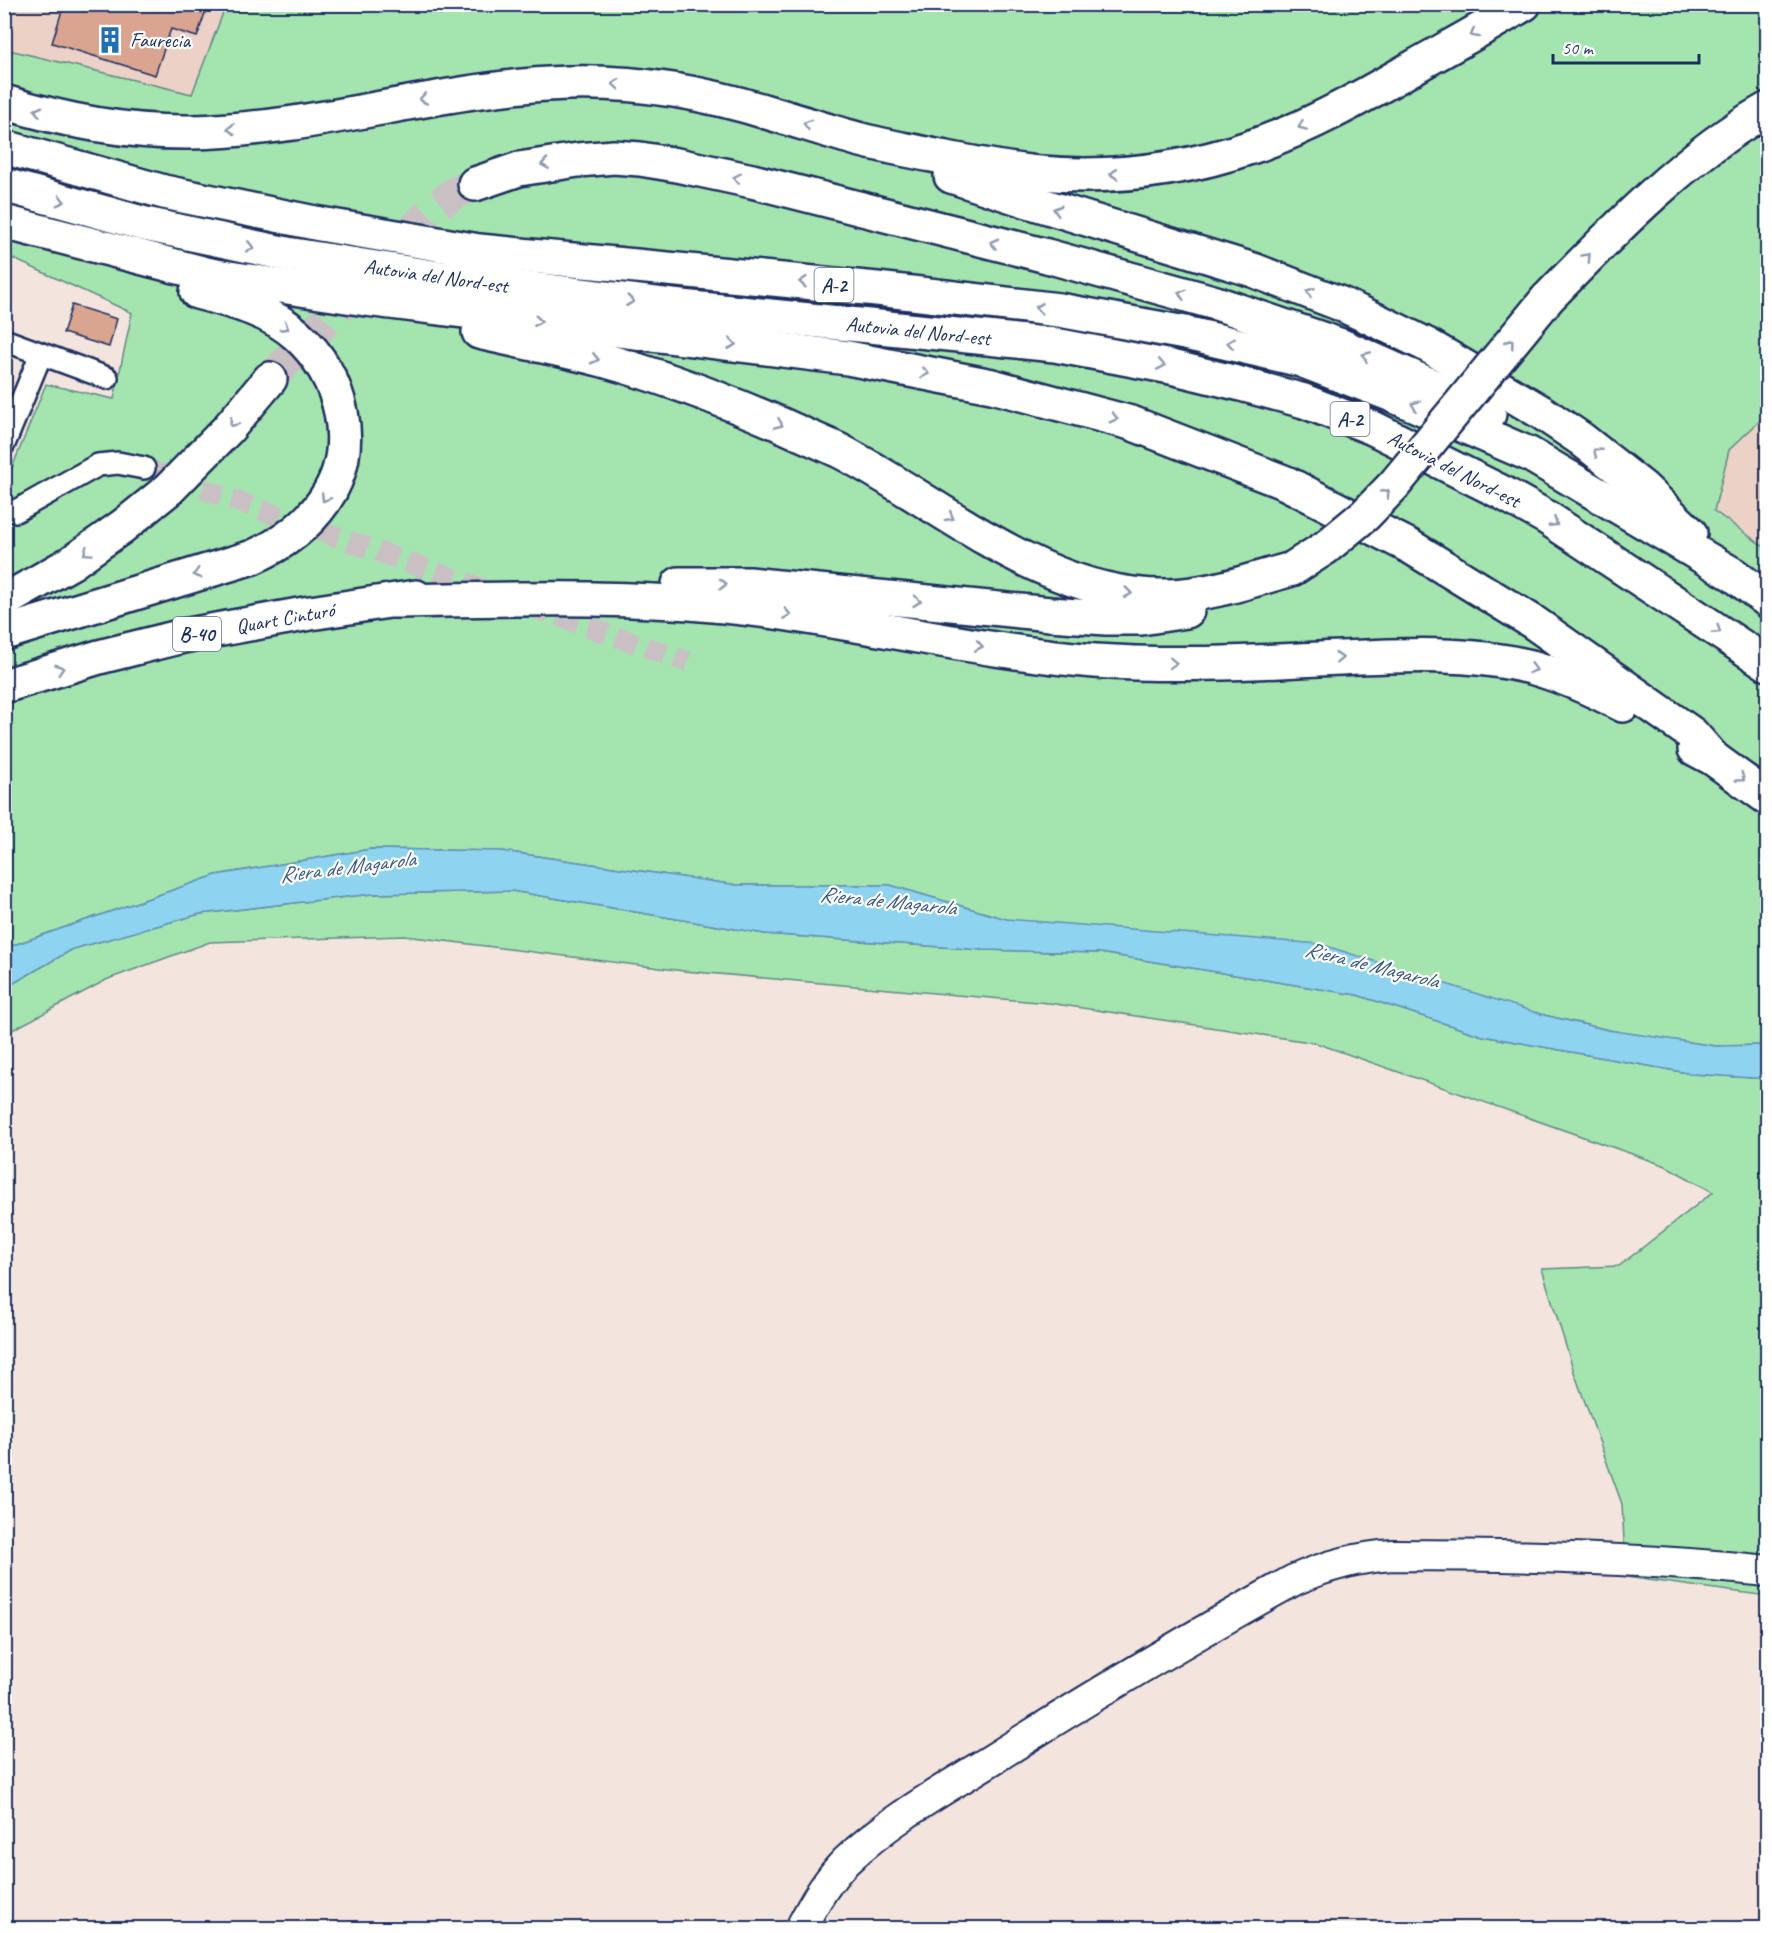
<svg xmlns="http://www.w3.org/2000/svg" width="1772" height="1933" viewBox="0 0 1772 1933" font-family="Caveat,sans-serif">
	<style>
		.built { fill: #ecd1c7 }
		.green { fill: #a4e5af; stroke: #608a86; stroke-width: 1.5 }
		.water { fill: #8ed3ef; stroke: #6091b5; stroke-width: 1.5 }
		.building { fill: #d9a490; stroke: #1b2f5e; stroke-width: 1.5 }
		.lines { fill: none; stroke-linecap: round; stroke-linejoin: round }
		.street-tunnel { stroke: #c9c0c4; stroke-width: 21; stroke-dasharray: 21 10; stroke-linecap: butt }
		.highway-tunnel { stroke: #c9c0c4; stroke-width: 33; stroke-dasharray: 33 16; stroke-linecap: butt }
		.street-casing { stroke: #1b2f5e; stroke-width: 26 }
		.secondary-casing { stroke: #1b2f5e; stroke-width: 34 }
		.highway-casing { stroke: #1b2f5e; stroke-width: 38 }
		.street { stroke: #fff; stroke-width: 21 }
		.secondary { stroke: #fff; stroke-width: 30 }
		.highway { stroke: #fff; stroke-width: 33 }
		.highway-bridge-casing { stroke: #1b2f5e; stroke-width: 38; stroke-linecap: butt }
		.highway-bridge { stroke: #fff; stroke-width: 33 }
		.oneway { stroke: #8d97ae }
		.labels { text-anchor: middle; stroke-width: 4.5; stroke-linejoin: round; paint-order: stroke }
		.shield { fill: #fff; stroke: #5f6d8e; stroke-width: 1.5 }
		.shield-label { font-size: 20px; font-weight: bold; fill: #1b2f5e }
		.poi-label { font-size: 21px; fill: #1b2f5e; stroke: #fff; text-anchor: start }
		.street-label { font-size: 21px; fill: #1b2f5e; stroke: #fff }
		.water-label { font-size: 22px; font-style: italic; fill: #385882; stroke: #fff }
	</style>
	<rect width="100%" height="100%" fill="#f4e4de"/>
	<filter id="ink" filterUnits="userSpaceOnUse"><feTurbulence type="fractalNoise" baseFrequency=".0167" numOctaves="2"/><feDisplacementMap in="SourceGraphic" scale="12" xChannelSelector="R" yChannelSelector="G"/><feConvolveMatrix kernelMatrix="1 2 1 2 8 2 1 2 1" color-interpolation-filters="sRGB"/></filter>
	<g filter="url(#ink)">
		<g class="built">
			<path d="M5,5H226L192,95L5,49Z"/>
			<path d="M1767,414V549L1714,512L1729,450Z"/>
		</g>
		<g class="green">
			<path d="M226,5H1767V414L1729,450L1714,511L1767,549V1045L1716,1046L1622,1033L1544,1015L1006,919L890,885H737L502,851L371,849L216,875L5,948V485L46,384L114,399L132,313L5,255V49L192,94Z"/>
			<path d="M512,891L765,934L983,950L1100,953L1357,995L1483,1036L1693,1074L1767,1079V1596L1626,1577L1622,1504L1574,1372L1542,1269L1619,1266L1713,1192L1666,1166L1316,1043L1049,1003L684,971L405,936L210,942L108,979L5,1034V988L73,949L200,914L372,894Z"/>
		</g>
		<path class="water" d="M371,849L502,851L737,885H890L1006,919L1320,944L1544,1015L1608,1030L1716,1046L1767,1045V1079L1693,1074L1483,1036L1357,995L1100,953L983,950L765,934L512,891L372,894L200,914L73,949L5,988V948L216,875Z"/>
		<g class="building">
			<path d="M64,4H208L197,37L171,29L155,75L52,43Z"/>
			<path d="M72,305L117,319L109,347L63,333Z"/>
		</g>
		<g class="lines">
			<g class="street-tunnel">
				<path d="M144,468L491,592"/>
				<path d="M529,606L688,662"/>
			</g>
			<path class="highway-tunnel" d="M270,379L435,207L455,193L475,184"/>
			<defs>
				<g id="street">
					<path d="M4,340L107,378"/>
					<path d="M4,444L41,354"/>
					<path d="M4,510L16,511L98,465L118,463L144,468"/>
				</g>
				<path id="secondary" d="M801,1928C813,1904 827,1880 846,1861C890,1819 945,1789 996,1757C1094,1695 1192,1636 1294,1580C1326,1566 1358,1557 1393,1555C1518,1555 1643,1558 1768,1571"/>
				<g id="highway">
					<path d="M4,102C65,121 128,133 191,132C318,130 441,87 568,83C636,81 706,93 770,113C801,122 831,132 861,140C884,146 908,150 931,155C967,162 1004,170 1040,173C1111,179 1184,170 1251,147C1308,128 1362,97 1414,67C1451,46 1488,26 1524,4"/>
					<path d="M4,147L164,192L320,224L479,251L877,289L1059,310L1185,333L1301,360L1390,394L1529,454L1734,575L1768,601"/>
					<path d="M951,176L1025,200L1253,270L1341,304L1382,323L1427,345L1541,412L1581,439L1643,488L1690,533"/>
					<path d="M475,184L519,169L578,160L614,157L640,159L677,165L752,181L1047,256L1216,303L1342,346L1446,392L1489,414"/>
					<path d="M4,185L145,224L287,254L433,277L672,306L1055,345L1171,367L1241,384L1304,401L1373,428L1503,493L1546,517L1768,664"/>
					<path d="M4,222L210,275L232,282"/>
					<path d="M210,275L366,299L848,358L992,386L1131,423L1286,483L1411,547L1533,622L1692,734L1714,759"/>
					<path d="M1547,299C1611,233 1687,154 1768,109"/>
					<path d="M479,332C521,342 562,349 603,360C665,377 724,400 782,425C801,434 821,442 840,451C944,505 1045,598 1168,596C1211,595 1251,580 1292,569"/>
					<path d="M679,584H749L1050,614L1106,618H1141L1187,611"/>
					<path d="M4,601L71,563L123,526L169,489L227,430L270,379"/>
					<path d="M393,601C517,599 644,594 767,611C877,626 984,652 1095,661C1169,666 1245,663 1319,659C1388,656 1463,650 1531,667C1563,676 1594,690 1623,705"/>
					<path d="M4,633L253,557C280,545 307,526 324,501C361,449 342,375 297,335C270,310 231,301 197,292"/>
					<path d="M4,686L99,657L183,636L310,613L416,597"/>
					<path d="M1695,749L1714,759L1768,798"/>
				</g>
			</defs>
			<use href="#street" class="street-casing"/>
			<use href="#secondary" class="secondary-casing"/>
			<use href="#highway" class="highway-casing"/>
			<use href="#street" class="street"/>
			<use href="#secondary" class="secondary"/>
			<use href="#highway" class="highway"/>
			<defs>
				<path id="highway-bridge" d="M1292,569L1325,548L1365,515L1394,485L1547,299"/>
			</defs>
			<use href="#highway-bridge" class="highway-bridge-casing"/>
			<use href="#highway-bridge" class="highway-bridge"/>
		</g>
		<defs><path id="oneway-chevron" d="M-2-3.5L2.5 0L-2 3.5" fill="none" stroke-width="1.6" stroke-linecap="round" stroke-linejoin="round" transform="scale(1.5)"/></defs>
		<g class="oneway">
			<use href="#oneway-chevron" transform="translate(1474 34) rotate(150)"/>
			<use href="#oneway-chevron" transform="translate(616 84) rotate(-175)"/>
			<use href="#oneway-chevron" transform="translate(423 99) rotate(170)"/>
			<use href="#oneway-chevron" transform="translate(38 111) rotate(-166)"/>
			<use href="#oneway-chevron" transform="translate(807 124) rotate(-163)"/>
			<use href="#oneway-chevron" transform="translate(1302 126) rotate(156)"/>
			<use href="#oneway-chevron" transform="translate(231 129) rotate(176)"/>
			<use href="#oneway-chevron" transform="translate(545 164) rotate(171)"/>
			<use href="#oneway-chevron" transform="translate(1114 174) rotate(177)"/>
			<use href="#oneway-chevron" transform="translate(737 178) rotate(-168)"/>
			<use href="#oneway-chevron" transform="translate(61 201) rotate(15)"/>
			<use href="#oneway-chevron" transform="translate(1057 210) rotate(-163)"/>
			<use href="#oneway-chevron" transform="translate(994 243) rotate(-166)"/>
			<use href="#oneway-chevron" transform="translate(250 247) rotate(12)"/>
			<use href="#oneway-chevron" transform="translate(1587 257) rotate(-46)"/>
			<use href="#oneway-chevron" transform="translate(803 282) rotate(-175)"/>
			<use href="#oneway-chevron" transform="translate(1310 292) rotate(-159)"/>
			<use href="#oneway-chevron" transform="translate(1182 294) rotate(-164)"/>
			<use href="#oneway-chevron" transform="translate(630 301) rotate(7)"/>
			<use href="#oneway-chevron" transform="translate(1039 308) rotate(-173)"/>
			<use href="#oneway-chevron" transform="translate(538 321) rotate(7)"/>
			<use href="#oneway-chevron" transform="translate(285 327) rotate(33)"/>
			<use href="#oneway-chevron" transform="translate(1231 343) rotate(-168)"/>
			<use href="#oneway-chevron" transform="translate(1510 343) rotate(-51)"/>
			<use href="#oneway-chevron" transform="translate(732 344) rotate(7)"/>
			<use href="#oneway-chevron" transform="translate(1366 356) rotate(-157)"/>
			<use href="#oneway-chevron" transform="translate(595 359) rotate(13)"/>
			<use href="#oneway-chevron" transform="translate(1161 365) rotate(11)"/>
			<use href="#oneway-chevron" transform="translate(925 373) rotate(11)"/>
			<use href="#oneway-chevron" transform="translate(1415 405) rotate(-157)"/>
			<use href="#oneway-chevron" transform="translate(1114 418) rotate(15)"/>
			<use href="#oneway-chevron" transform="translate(233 423) rotate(131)"/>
			<use href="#oneway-chevron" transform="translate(779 424) rotate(24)"/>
			<use href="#oneway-chevron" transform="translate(1597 452) rotate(-142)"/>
			<use href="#oneway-chevron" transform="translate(1386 493) rotate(-46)"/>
			<use href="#oneway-chevron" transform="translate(325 498) rotate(122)"/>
			<use href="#oneway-chevron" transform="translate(950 517) rotate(31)"/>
			<use href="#oneway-chevron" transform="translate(1554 523) rotate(33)"/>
			<use href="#oneway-chevron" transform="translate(87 552) rotate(145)"/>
			<use href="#oneway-chevron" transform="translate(197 574) rotate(163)"/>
			<use href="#oneway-chevron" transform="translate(723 584)"/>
			<use href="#oneway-chevron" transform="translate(1128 593) rotate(7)"/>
			<use href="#oneway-chevron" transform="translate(917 601) rotate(6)"/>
			<use href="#oneway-chevron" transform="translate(787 614) rotate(9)"/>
			<use href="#oneway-chevron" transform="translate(1717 630) rotate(33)"/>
			<use href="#oneway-chevron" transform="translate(979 646) rotate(10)"/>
			<use href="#oneway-chevron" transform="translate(1339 658) rotate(-3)"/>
			<use href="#oneway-chevron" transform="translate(1173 663) rotate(2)"/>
			<use href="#oneway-chevron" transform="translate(60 669) rotate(-17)"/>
			<use href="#oneway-chevron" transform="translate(1533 669) rotate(16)"/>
			<use href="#oneway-chevron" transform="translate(1741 778) rotate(36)"/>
		</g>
	</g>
	<defs>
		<symbol id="building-bare" viewBox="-9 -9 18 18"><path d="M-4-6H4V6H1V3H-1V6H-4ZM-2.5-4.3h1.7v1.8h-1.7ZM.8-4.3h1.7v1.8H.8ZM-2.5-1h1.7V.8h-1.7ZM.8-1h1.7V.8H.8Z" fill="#1f6fb2" stroke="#fff" stroke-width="2.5" paint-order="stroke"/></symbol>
	</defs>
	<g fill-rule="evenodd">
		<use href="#building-bare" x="91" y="21" width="38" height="38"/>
	</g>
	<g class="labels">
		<g class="shield">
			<rect x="814.5" y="268" width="39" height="34" rx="4.5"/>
			<rect x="1330.5" y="402" width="39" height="34" rx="4.5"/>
			<rect x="173" y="617" width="48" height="34" rx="4.5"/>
		</g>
		<g class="shield-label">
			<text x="834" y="292">A-2</text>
			<text x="1350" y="426">A-2</text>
			<text x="197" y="641">B-40</text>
		</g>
		<g class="poi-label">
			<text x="130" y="47">Faurecia</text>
		</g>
		<g class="street-label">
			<text transform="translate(436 276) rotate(8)" y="7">Autovia del Nord-est</text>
			<text transform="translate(918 331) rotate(6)" y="7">Autovia del Nord-est</text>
			<text transform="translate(1454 469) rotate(27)" y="7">Autovia del Nord-est</text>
			<text transform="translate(285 618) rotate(-10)" y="7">Quart Cinturó</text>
		</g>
		<g class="water-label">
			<text transform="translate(347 866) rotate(-7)" y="8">Riera de Magarola</text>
			<text transform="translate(888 900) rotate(6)" y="8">Riera de Magarola</text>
			<text transform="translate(1372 964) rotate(14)" y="8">Riera de Magarola</text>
		</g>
	</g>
	<rect width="1772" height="1933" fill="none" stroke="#fff" stroke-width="24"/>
	<rect x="12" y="12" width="1748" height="1909" fill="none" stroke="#1b2f5e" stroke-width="2" filter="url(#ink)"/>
	<path d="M1553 54v9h146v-9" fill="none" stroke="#1b2f5e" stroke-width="3"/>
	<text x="1562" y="54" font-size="18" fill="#1b2f5e" stroke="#ffffff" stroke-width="4.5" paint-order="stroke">50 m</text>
</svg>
